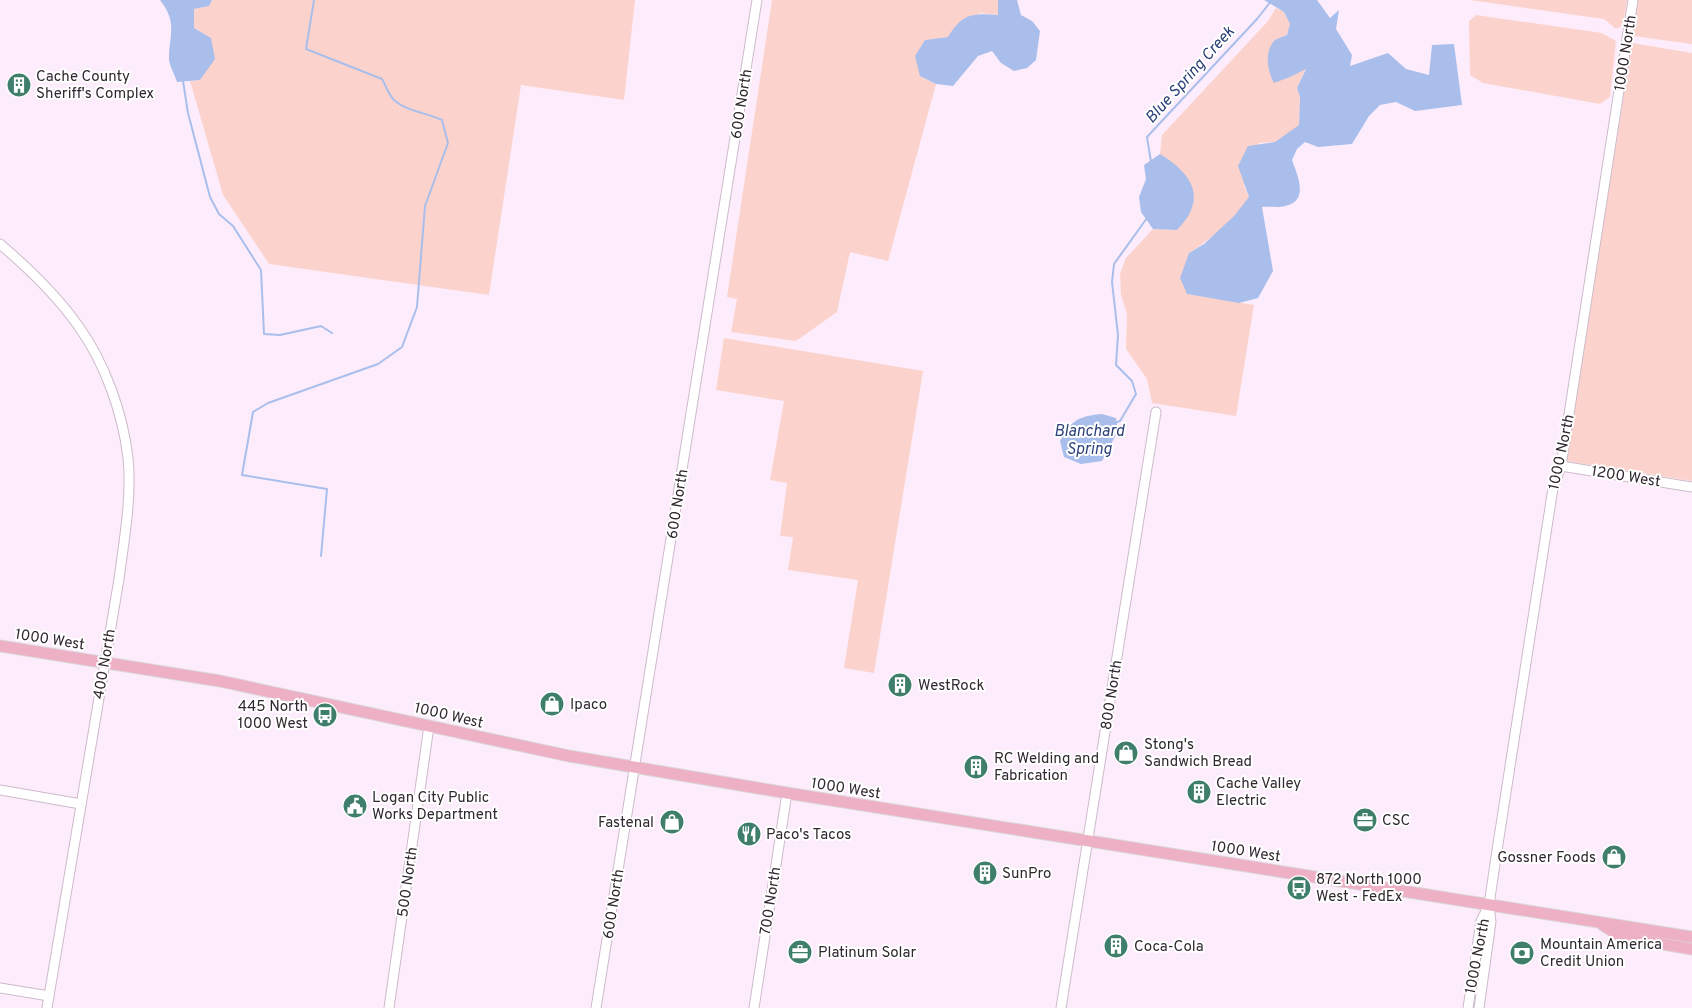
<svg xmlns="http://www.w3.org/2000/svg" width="1692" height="1008" viewBox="0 0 1692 1008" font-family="Overpass,sans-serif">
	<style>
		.green { fill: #fcd3cc }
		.water { fill: #a9beeb }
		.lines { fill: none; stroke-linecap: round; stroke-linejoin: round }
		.stream { stroke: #a9beeb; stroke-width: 2 }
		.minor-casing { stroke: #cdbacb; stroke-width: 11 }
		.major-casing { stroke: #dad8da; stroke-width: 13 }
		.minor { stroke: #fff; stroke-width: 9 }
		.major { stroke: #eeb0c5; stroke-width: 11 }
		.labels { text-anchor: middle; stroke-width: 4; stroke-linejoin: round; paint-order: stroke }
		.street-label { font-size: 15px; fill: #30282f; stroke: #fff }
		.poi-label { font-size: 15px; fill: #30282f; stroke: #fff; text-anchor: start }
		.water-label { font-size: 16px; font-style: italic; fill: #2b4178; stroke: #fff }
	</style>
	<rect width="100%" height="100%" fill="#fdedfc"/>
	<g class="green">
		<path d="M212,0H635L624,100L521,85L489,295L269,264L223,195L190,81L200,80L211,38L194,28V9L209,6Z"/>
		<path d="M772,0H998V15L980,13L948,37L925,40L920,76L936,84L888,261L850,252L837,312L796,341L731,332L737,299L727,297Z"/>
		<path d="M1470,0H1627L1623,25L1616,29L1604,19Z"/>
		<path d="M1638,0H1692V44L1633,36Z"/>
		<path d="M1276,8L1284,12L1290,24L1287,35L1275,40L1290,77L1306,68L1297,88L1300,97L1299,126L1275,142L1259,143L1244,186L1249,197C1234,220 1211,239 1189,253L1187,294L1254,305L1236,416L1152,403L1147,379L1126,349L1127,314L1121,295L1120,274L1126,258L1153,229L1177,230L1168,159L1160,154L1162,135L1268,21Z"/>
		<path d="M1476,15L1602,33L1616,41L1610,97L1600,104L1483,83L1470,75L1469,21Z"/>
		<path d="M1632,43L1692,53V481L1566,461Z"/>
		<path d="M724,338L923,371L874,673L844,668L858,580L788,570L793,537L780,536L787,483L770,480L784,401L716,390Z"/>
	</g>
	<g class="water">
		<path d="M160,0H212L209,6L194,9V28L211,38L215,59L200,80L177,82C175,75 168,64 169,56C170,33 177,22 160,0Z"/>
		<path d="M998,0H1017L1021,15L1032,21L1040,31L1036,60L1027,68L1014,71L1001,63L992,51L978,56L953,86L936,84L920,76L915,56L925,40L948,37C962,14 972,13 998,15Z"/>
		<path d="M1264,0H1317L1330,18L1339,10L1336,29L1352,55L1350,66L1388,53L1406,69L1429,75L1432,45L1454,44L1462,105L1415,111L1396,102L1380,105L1369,116L1352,144L1318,147L1305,142L1297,149L1292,160C1297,174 1310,201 1285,206C1278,208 1269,206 1262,207L1273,271L1258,298L1239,303L1187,294L1180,278L1189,253L1204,244L1234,216L1249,197L1238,166L1248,146L1275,142L1299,125L1300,97L1297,88L1306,69L1290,77L1274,83C1267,71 1264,51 1275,40C1278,38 1283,37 1287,35L1290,24L1284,12Z"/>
		<path d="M1160,154C1193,174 1208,199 1177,230L1153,229L1141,212L1139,197L1146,179L1144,165Z"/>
		<path d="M1102,414L1116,418L1118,431L1102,461L1081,464L1064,457L1060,441C1071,420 1079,416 1102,414Z"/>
	</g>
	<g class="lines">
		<g class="stream">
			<path d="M314,0L306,49L382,79C386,86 389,95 394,100C406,111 427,113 442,120L448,143L425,206L417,307L402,347L378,364L268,403L253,412L242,475L327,489L321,556"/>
			<path d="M183,81L188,113L210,197L219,214L233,226L261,270L264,334L280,335L321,326L332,333"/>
			<path d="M1151,162L1147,137L1257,19L1272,0"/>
			<path d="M1115,423L1120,421L1136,394L1132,381L1116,365L1118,335L1112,282L1114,264L1147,218"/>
		</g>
		<defs>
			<g id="minor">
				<path d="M0,244C27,267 59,298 79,327C105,363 123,414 128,458C132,498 124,540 119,579L47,1008"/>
				<path d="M1561,466L1692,487"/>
				<path d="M0,790L81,804"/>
				<path d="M0,988L49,996"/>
				<path d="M389,1008L429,726"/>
				<path d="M596,1008L757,0"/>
				<path d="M754,1008L787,793"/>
				<path d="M1061,1008L1156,412"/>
				<path d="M1468,1008L1481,921L1489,905"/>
				<path d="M1479,1008L1491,922L1489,905L1496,857L1553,488L1561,466L1633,0"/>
			</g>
			<g id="major">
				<path d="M0,646L220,681L569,756L787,793L1692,937"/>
				<path d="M1603,925L1622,937L1692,949"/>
			</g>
		</defs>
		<use href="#minor" class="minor-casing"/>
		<use href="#major" class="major-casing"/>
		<use href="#minor" class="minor"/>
		<use href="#major" class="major"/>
	</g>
	<defs>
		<symbol id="building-disc" viewBox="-11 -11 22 22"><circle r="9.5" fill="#3f7e6b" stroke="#fff"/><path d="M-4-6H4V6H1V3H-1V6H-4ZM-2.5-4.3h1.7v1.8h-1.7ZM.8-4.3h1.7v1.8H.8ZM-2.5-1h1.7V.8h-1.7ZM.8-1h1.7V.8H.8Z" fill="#fff"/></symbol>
		<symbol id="shop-disc" viewBox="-11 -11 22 22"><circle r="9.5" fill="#3f7e6b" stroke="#fff"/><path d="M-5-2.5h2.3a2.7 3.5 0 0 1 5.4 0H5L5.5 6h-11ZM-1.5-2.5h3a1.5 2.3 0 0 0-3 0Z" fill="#fff"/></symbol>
		<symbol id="bus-disc" viewBox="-11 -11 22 22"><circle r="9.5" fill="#3f7e6b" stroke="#fff"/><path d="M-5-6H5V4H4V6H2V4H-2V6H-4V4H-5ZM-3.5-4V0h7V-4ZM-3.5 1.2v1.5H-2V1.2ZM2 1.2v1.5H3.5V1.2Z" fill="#fff"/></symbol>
		<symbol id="civic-disc" viewBox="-11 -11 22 22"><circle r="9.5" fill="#3f7e6b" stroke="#fff"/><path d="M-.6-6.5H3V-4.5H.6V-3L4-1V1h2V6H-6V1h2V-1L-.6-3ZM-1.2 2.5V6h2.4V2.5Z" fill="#fff"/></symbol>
		<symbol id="office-disc" viewBox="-11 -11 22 22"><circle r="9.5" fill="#3f7e6b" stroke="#fff"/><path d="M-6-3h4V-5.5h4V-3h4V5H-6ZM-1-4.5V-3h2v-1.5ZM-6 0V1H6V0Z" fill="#fff"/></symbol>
		<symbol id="restaurant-disc" viewBox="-11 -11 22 22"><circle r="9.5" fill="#3f7e6b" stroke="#fff"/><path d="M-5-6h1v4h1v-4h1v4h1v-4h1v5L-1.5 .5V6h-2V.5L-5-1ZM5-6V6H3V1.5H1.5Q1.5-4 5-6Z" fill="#fff"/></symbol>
		<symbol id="bank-disc" viewBox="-11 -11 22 22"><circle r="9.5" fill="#3f7e6b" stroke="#fff"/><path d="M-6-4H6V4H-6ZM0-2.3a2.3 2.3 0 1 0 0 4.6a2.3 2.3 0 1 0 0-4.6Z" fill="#fff"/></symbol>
	</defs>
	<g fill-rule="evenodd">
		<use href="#building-disc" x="5" y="71" width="28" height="28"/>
		<use href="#building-disc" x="886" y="671" width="28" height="28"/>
		<use href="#shop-disc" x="538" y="690" width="28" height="28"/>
		<use href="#bus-disc" x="311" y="701" width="28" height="28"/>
		<use href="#shop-disc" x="1112" y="739" width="28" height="28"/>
		<use href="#building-disc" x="962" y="753" width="28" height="28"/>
		<use href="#building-disc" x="1185" y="778" width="28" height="28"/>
		<use href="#civic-disc" x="341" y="792" width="28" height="28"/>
		<use href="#office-disc" x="1351" y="806" width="28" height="28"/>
		<use href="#shop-disc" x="658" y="808" width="28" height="28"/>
		<use href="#restaurant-disc" x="735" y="820" width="28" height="28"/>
		<use href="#shop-disc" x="1600" y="843" width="28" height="28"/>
		<use href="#building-disc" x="971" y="859" width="28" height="28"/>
		<use href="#bus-disc" x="1285" y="874" width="28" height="28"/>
		<use href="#building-disc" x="1102" y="932" width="28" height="28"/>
		<use href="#office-disc" x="786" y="938" width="28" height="28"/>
		<use href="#bank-disc" x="1508" y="939" width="28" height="28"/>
	</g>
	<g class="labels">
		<g class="street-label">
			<text transform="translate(1625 53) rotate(-81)" y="5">1000 North</text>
			<text transform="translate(741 104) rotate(-81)" y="5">600 North</text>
			<text transform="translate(1561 452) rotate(-78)" y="5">1000 North</text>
			<text transform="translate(1626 476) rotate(9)" y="5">1200 West</text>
			<text transform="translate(677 504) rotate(-81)" y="5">600 North</text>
			<text transform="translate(50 639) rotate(9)" y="5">1000 West</text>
			<text transform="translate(104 664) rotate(-80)" y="5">400 North</text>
			<text transform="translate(1111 695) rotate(-81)" y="5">800 North</text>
			<text transform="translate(449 715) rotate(13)" y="5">1000 West</text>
			<text transform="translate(846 788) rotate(9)" y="5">1000 West</text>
			<text transform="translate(1246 851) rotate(9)" y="5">1000 West</text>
			<text transform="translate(407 882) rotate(-82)" y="5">500 North</text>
			<text transform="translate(770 901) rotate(-81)" y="5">700 North</text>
			<text transform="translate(613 904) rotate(-81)" y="5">600 North</text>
			<text transform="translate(1477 956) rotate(-79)" y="5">1000 North</text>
		</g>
		<g class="poi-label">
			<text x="36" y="81">Cache County<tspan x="36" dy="17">Sheriff's Complex</tspan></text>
			<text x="918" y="690">WestRock</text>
			<text x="570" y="709">Ipaco</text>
			<text x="308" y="711" text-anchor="end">445 North<tspan x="308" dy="17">1000 West</tspan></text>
			<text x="1144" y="749">Stong's<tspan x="1144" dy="17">Sandwich Bread</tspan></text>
			<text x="994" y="763">RC Welding and<tspan x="994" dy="17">Fabrication</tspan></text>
			<text x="1216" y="788">Cache Valley<tspan x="1216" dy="17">Electric</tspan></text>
			<text x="372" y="802">Logan City Public<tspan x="372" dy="17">Works Department</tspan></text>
			<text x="1382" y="825">CSC</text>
			<text x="654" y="827" text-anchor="end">Fastenal</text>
			<text x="766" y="839">Paco's Tacos</text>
			<text x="1596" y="862" text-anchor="end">Gossner Foods</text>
			<text x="1002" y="878">SunPro</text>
			<text x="1316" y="884">872 North 1000<tspan x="1316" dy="17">West - FedEx</tspan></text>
			<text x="1540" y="949">Mountain America<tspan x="1540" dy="17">Credit Union</tspan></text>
			<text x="1134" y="951">Coca-Cola</text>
			<text x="818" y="957">Platinum Solar</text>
		</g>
		<g class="water-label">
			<text transform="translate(1189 74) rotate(-48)" y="6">Blue Spring Creek</text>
			<text x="1089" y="436">Blanchard<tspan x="1089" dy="18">Spring</tspan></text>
		</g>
	</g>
</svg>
